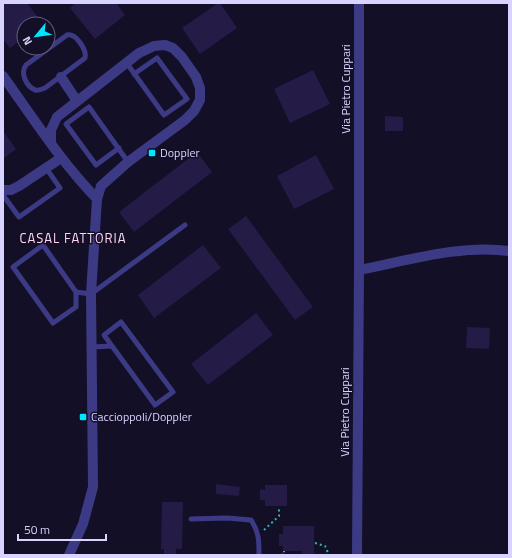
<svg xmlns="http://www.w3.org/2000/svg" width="512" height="558" viewBox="0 0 512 558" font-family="'Titillium Web',sans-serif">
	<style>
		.building { fill: #241b47 }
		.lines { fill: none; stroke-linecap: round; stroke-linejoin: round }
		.path { stroke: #2fb8b0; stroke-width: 2; stroke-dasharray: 2 3; stroke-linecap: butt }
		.service { stroke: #3d3a85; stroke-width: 5 }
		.minor { stroke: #3d3a85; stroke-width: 10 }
		.poi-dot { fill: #00e5ff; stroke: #130f26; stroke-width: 1.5 }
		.labels { text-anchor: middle; stroke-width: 3; stroke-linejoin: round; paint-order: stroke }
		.street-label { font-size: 12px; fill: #d9d4ff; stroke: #130f26 }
		.poi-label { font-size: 12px; fill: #d9d4ff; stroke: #130f26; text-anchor: start }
		.neighbourhood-label { font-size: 13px; letter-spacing: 1px; fill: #ffd6f0; stroke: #130f26 }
	</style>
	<rect width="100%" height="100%" fill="#130f26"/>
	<g class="building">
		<path d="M3,3H27L43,24H24V38L10,48L3,39Z"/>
		<path d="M76,3H116L125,15L95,39L70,8Z"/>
		<path d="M218,3H220L237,28L200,54L182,28Z"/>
		<path d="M313,70L330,104L290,123L274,89Z"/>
		<path d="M385,116L403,117V131H385Z"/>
		<path d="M3,131L16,149L3,159Z"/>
		<path d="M197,152L212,172L134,232L119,212Z"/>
		<path d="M316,155L334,189L294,209L277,176Z"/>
		<path d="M246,216L313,307L295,320L228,229Z"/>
		<path d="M203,245L221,268L154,318L138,295Z"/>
		<path d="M256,313L273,335L208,385L191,364Z"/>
		<path d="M467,327L490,328L489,349L466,348Z"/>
		<path d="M216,484L240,487L239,496L216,494Z"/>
		<path d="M265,485H287V506H265V500H260V489L265,490Z"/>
		<path d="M162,502H183L182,549H176V555H164V549H161Z"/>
		<path d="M283,526H314V555H302V551H283V546H279V534H283Z"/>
	</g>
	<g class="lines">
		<g class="path">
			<path d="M264,530L279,516V507"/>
			<path d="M315,543L325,546L329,555"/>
			<path d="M281,555L284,554V551"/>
		</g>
		<g class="service">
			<path d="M67,35C76,33 87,50 85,58L45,88C42,89 39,91 35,90C26,86 20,73 26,65Z"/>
			<path d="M126,62L164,115L187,99L157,58L134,74"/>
			<path d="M119,148L96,165L66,124L89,107L128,162"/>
			<path d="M3,195L19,217L60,188L46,168"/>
			<path d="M43,245L76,292V307L53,323L13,267Z"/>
			<path d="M76,292L91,294L185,225"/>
			<path d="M92,347L112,346L155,405L173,392L121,322L104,335L112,346"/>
			<path d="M191,519L227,518L251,520C259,532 259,540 259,555"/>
		</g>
		<g class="minor">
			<path d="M3,76C33,118 61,162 97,199"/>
			<path d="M61,77L77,101"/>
			<path d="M51,143V130L57,117L139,53L154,46L165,45L173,48L182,57L196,77L200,88V100L194,111L185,120L128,162L101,186L97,199L91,294L93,487L83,524L69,555"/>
			<path d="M3,190H11L19,186L61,158"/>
			<path d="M359,270C406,261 461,244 509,251"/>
			<path d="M357,555L359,270V3"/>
		</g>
	</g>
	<g class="poi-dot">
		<rect x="148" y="149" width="8" height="8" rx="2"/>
		<rect x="79" y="413" width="8" height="8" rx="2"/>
	</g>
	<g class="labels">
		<g class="street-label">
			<text transform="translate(346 89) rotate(-90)" y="4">Via Pietro Cuppari</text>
			<text transform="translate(345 412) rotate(-90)" y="4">Via Pietro Cuppari</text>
		</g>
		<g class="poi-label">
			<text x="160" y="157">Doppler</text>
			<text x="91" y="421">Caccioppoli/Doppler</text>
		</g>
		<g class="neighbourhood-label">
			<text x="73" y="243">CASAL FATTORIA</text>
		</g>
	</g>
	<rect width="512" height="558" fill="none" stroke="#d9d4ff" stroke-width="8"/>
	<g transform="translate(36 36) rotate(241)"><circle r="19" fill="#130f26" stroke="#625e7d"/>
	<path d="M0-3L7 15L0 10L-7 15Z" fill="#00e5ff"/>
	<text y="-6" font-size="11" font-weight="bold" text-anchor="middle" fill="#d9d4ff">N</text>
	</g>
	<path d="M18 534v6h88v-6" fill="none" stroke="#d9d4ff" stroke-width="2"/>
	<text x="24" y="534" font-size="12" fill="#d9d4ff" stroke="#130f26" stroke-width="3" paint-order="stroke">50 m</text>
</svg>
